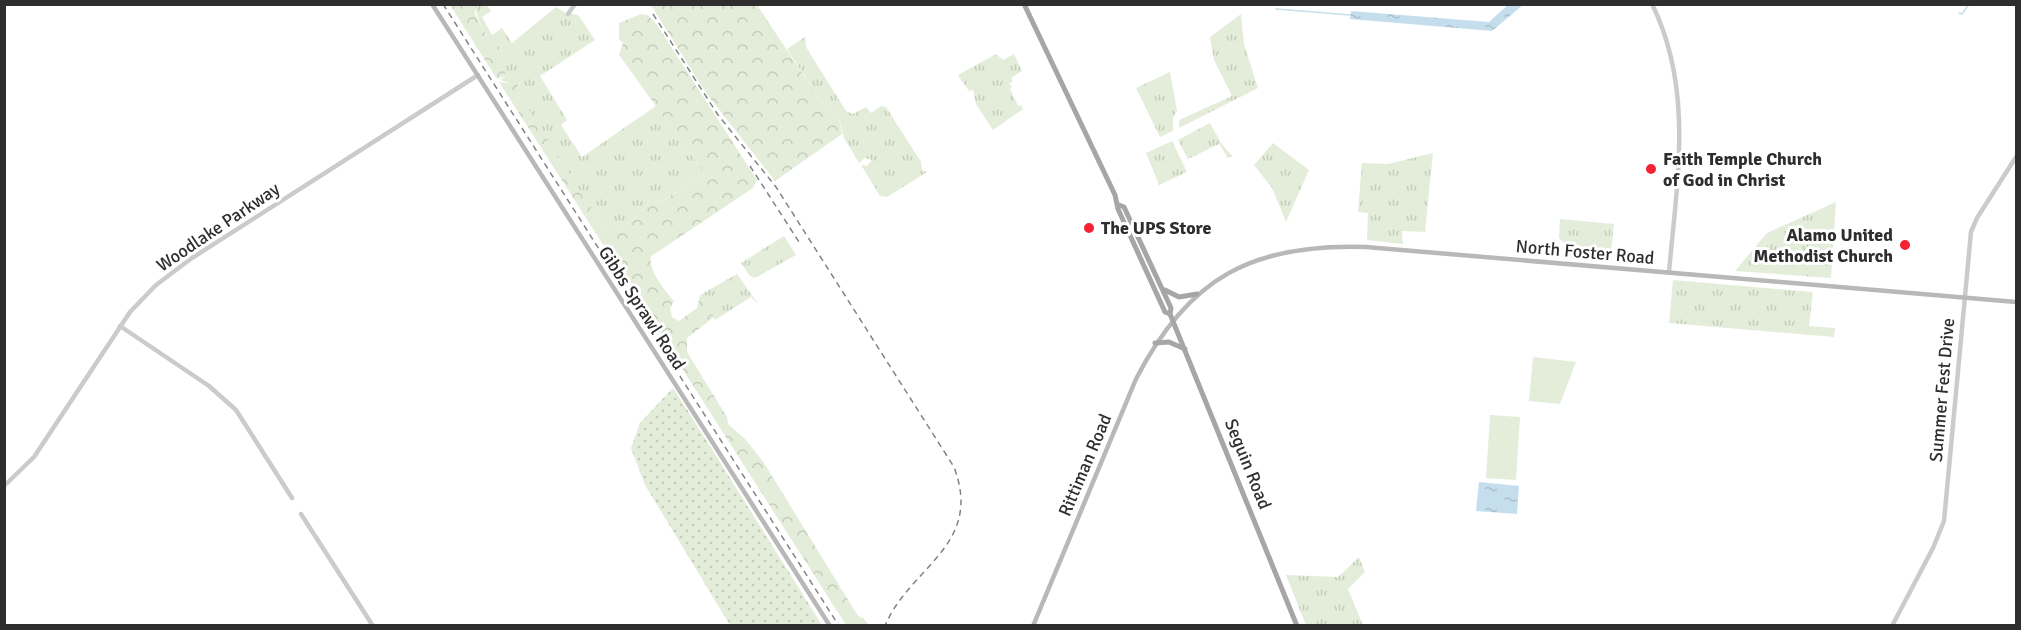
<svg xmlns="http://www.w3.org/2000/svg" width="2021" height="630" viewBox="0 0 2021 630" font-family="Signika,sans-serif">
	<style>
		.grass { fill: url(#grass-tufts) }
		.forest { fill: url(#forest-crowns) }
		.park { fill: url(#park-dots) }
		.pitch { fill: #e4edda }
		.water { fill: url(#water-ripples) }
		.lines { fill: none; stroke-linecap: round; stroke-linejoin: round }
		.stream { stroke: #c5deee; stroke-width: 1.5 }
		.tertiary { stroke: #cbcbcb; stroke-width: 4.5 }
		.secondary { stroke: #b8b8b8; stroke-width: 4.5 }
		.primary { stroke: #a6a6a6; stroke-width: 5 }
		.rail { stroke: #838383; stroke-width: 1.5; stroke-dasharray: 6 4.5; stroke-linecap: butt }
		.poi-dot { fill: #f42232; stroke: #fff; stroke-width: 2 }
		.labels { text-anchor: middle; stroke-width: 6; stroke-linejoin: round; paint-order: stroke }
		.poi-label { font-size: 18px; font-weight: bold; fill: #2e2e2e; stroke: #fff; text-anchor: start }
		.street-label { font-size: 18px; fill: #2e2e2e; stroke: #fff }
	</style>
	<defs>
		<pattern id="grass-tufts" width="24" height="20" patternUnits="userSpaceOnUse" patternTransform="scale(1.5)"><rect width="24" height="20" fill="#e4edda"/><path d="M3 7l-1-3M5 7V3M7 7l1-3M15 17l-1-3M17 17v-4M19 17l1-3" fill="none" stroke="#c4ccbb"/></pattern>
		<pattern id="forest-crowns" width="20" height="18" patternUnits="userSpaceOnUse" patternTransform="scale(1.5)"><rect width="20" height="18" fill="#e4edda"/><path d="M2 6a3 3 0 1 1 6 0M12 15a3 3 0 1 1 6 0" fill="none" stroke="#c4ccbb"/></pattern>
		<pattern id="park-dots" width="8" height="8" patternUnits="userSpaceOnUse" patternTransform="scale(1.5)"><rect width="8" height="8" fill="#e4edda"/><path d="M2 2h.1M6 6h.1" fill="none" stroke="#c4ccbb" stroke-width="1.8" stroke-linecap="round"/></pattern>
		<pattern id="water-ripples" width="26" height="14" patternUnits="userSpaceOnUse" patternTransform="scale(1.5)"><rect width="26" height="14" fill="#c5deee"/><path d="M2 4q2-2 4 0t4 0M15 11q2-2 4 0t4 0" fill="none" stroke="#aabfcc"/></pattern>
	</defs>
	<rect width="100%" height="100%" fill="#fff"/>
	<g class="grass">
		<path d="M475,5H487L491,11L482,17L492,35L502,28L512,43L556,7L566,13L578,15L595,40L540,76L567,120L561,125L582,157L656,106L705,174L662,201L649,202L633,220L612,233L604,228L517,93L519,84L523,81L516,85L500,80L505,76L499,64L501,54C488,39 478,25 475,5Z"/>
		<path d="M1241,14L1244,44L1258,88L1179,128V120L1232,96L1214,60L1210,37Z"/>
		<path d="M805,37L806,47L846,111L853,114L866,107L871,113L881,106L886,107L921,162L922,170L927,172L887,197L880,196L861,165L867,166L872,160L865,158L859,163L844,138L839,118L828,112L787,49Z"/>
		<path d="M996,54L1003,60L1014,54L1022,71L1011,78L1013,81L1009,84L1012,86L1010,89L1018,106L1021,105L1023,109L993,130L976,104L973,90L969,91L958,75Z"/>
		<path d="M1170,72L1177,111L1173,117V131L1160,137L1136,88Z"/>
		<path d="M1210,123L1221,143L1232,156L1228,158L1219,144L1188,159L1178,140Z"/>
		<path d="M1172,141L1187,172L1159,185L1146,153Z"/>
		<path d="M1273,143L1309,170L1286,222L1272,188L1254,165Z"/>
		<path d="M1433,153L1425,232L1402,231L1403,244L1367,240L1368,213L1358,212L1362,163L1388,164Z"/>
		<path d="M1836,202L1831,278L1735,271L1767,233Z"/>
		<path d="M1560,219L1614,224L1610,261L1564,257L1565,244L1559,238Z"/>
		<path d="M784,236L796,255L755,278L750,276L741,263Z"/>
		<path d="M737,274L759,305L751,297L715,320L700,295Z"/>
		<path d="M1673,280L1813,292L1809,326L1835,328L1834,337L1669,323Z"/>
		<path d="M1359,557L1365,572L1348,589L1363,625H1306L1286,575L1338,577Z"/>
	</g>
	<g class="forest">
		<path d="M450,5H475V14L487,37L495,40L503,54L499,63L505,66V76L497,79Z"/>
		<path d="M651,5H757L828,112L839,118L842,134L775,181L706,93Z"/>
		<path d="M641,14L648,15L657,25L757,180L753,188L659,251L651,256C648,271 665,290 674,301L670,308L672,317L679,321L697,308L700,295L714,317L687,338V352L727,417L728,424L746,440L764,463L858,616L863,618L869,625H846L499,82L516,84L523,81L518,84V93L604,228L612,233L633,220L649,202L662,201L705,174L619,55L623,43L619,39V23Z"/>
	</g>
	<path class="park" d="M673,388L688,411L822,625H730L645,485L631,448L640,423Z"/>
	<g class="pitch">
		<path d="M1533,357L1576,362L1560,404L1529,401Z"/>
		<path d="M1490,415L1520,417L1516,480L1486,478Z"/>
	</g>
	<g class="water">
		<path d="M1509,4L1523,5L1492,31L1350,19L1351,11L1489,22Z"/>
		<path d="M1479,482L1519,486L1517,514L1476,511Z"/>
	</g>
	<g class="lines">
		<g class="stream">
			<path d="M1276,9L1350,15"/>
			<path d="M1959,13L1962,14L1969,4"/>
		</g>
		<g class="tertiary">
			<path d="M1652,4C1694,89 1677,181 1669,272"/>
			<path d="M568,14L575,4"/>
			<path d="M120,326L209,386L236,410L292,498"/>
			<path d="M4,486L34,457L130,312L156,285L192,258L478,75"/>
			<path d="M301,514L373,626"/>
			<path d="M1892,626L1933,548L1944,521L1971,232L1977,218L2016,157"/>
		</g>
		<g class="secondary">
			<path d="M432,4L830,626"/>
			<path d="M1033,626L1136,379C1188,278 1252,243 1366,247L2016,302"/>
		</g>
		<g class="primary">
			<path d="M1024,4L1115,195L1118,209L1165,312L1170,314L1297,626"/>
			<path d="M1119,205L1124,207L1171,308L1170,314"/>
			<path d="M1165,290L1179,297L1197,294"/>
			<path d="M1155,343L1169,342L1185,349"/>
		</g>
		<g class="rail">
			<path d="M443,4L839,626"/>
			<path d="M653,14L718,115L776,187L954,467C984,546 909,567 885,626"/>
			<path d="M750,166L801,245"/>
		</g>
	</g>
	<g class="poi-dot">
		<circle cx="1651" cy="169" r="6"/>
		<circle cx="1089" cy="228" r="6"/>
		<circle cx="1905" cy="245" r="6"/>
	</g>
	<g class="labels">
		<g class="poi-label">
			<text x="1663" y="165">Faith Temple Church<tspan x="1663" dy="21">of God in Christ</tspan></text>
			<text x="1101" y="234">The UPS Store</text>
			<text x="1893" y="241" text-anchor="end">Alamo United<tspan x="1893" dy="21">Methodist Church</tspan></text>
		</g>
		<g class="street-label">
			<text transform="translate(218 227) rotate(-34)" y="6">Woodlake Parkway</text>
			<text transform="translate(1585 252) rotate(5)" y="6">North Foster Road</text>
			<text transform="translate(642 308) rotate(57)" y="6">Gibbs Sprawl Road</text>
			<text transform="translate(1942 390) rotate(-85)" y="6">Summer Fest Drive</text>
			<text transform="translate(1248 464) rotate(68)" y="6">Seguin Road</text>
			<text transform="translate(1085 465) rotate(-67)" y="6">Rittiman Road</text>
		</g>
	</g>
	<rect width="2021" height="630" fill="none" stroke="#2e2e2e" stroke-width="12"/>
</svg>
